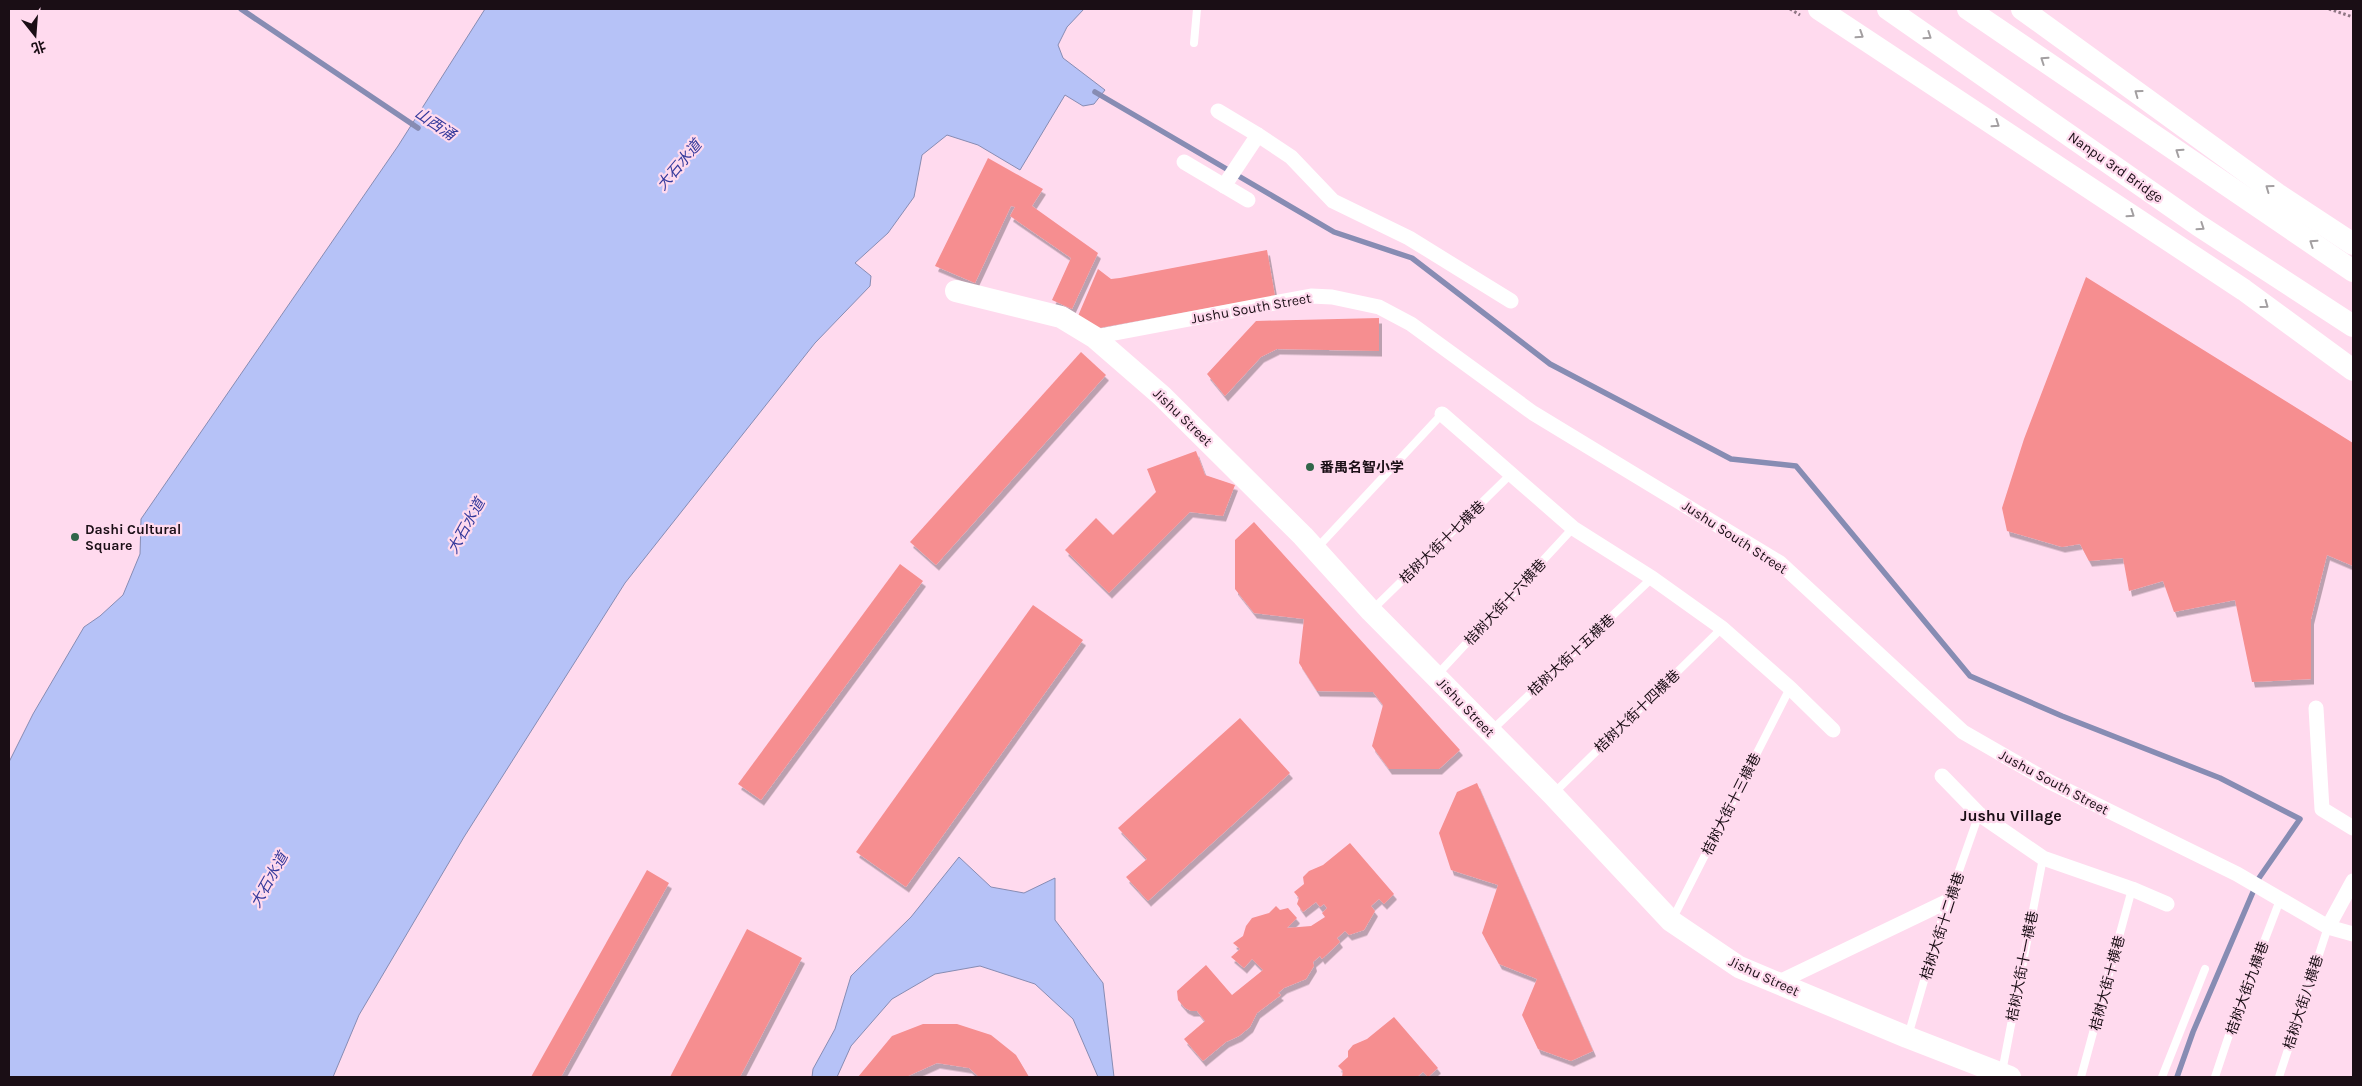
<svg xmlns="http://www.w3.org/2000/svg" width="2362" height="1086" viewBox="0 0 2362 1086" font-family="Karla,'Noto Sans SC',sans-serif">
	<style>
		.water { fill: #b6c2f7; stroke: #878cb3 }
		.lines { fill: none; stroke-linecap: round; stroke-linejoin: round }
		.stream { stroke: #878cb3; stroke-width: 5.5 }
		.building { fill: #f68e90; filter: url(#shadow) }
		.path { stroke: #8f7684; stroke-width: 3; stroke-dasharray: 2.5 2.5; stroke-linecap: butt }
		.lane { stroke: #fff; stroke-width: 8 }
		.street { stroke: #fff; stroke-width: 15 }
		.secondary { stroke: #fff; stroke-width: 22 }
		.oneway { stroke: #a39fa1 }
		.poi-dot { fill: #316549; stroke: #ffdaee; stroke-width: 2 }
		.labels { text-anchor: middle; stroke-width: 4.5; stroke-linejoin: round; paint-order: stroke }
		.street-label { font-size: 14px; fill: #1a0e15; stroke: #ffdaee }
		.poi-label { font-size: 14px; font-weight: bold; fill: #1a0e15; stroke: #ffdaee; text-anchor: start }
		.water-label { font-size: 15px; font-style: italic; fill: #34399b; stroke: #ffdaee }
		.quarter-label { font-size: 16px; font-weight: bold; fill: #1a0e15; stroke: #ffdaee }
	</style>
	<defs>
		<filter id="shadow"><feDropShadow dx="3" dy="5.5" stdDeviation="0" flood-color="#0004"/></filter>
	</defs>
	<rect width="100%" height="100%" fill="#ffdaee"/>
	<g class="water">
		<path d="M485,9H1084L1067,27L1058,45L1063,58L1105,90L1094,104L1083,106L1065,95L1020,170L978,145L947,135L922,155L914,197L888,233L855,263L871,276L870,286L815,343L625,583L464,837L359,1015L333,1077H9V762L33,714L84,627L100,616L123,595L140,554L141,519L398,146Z"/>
		<path d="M959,857L991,887L1024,893L1055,878V920L1103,983L1114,1077H1098L1073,1019L1035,984L980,966L935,974L892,999L851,1046L837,1077H812L813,1069L835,1029L851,976L911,917Z"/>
	</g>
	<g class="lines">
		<g class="stream">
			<path d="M241,9L418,128"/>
			<path d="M1095,92L1334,232L1412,258L1550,364L1731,459L1796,466L1970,676L2062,716L2220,778L2300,819L2259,878L2193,1032L2177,1077"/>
		</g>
	</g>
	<g class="building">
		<path d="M988,158L1043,189L1032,206L1098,253L1072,309L1052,300L1071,258L1010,216L1015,207L1011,206L975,283L935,266Z"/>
		<path d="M1267,250L1275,296L1093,329L1078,316L1098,269L1111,279L1120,278Z"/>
		<path d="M2086,277L2353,443V566L2327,555L2311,619V679L2252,682L2235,600L2174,612L2163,581L2129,591L2123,558L2089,561L2080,544L2062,547L2007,531L2002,508L2024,439Z"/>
		<path d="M1379,318V351L1277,349L1261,357L1225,396L1207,374L1256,321Z"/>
		<path d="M1081,352L1106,375L936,565L910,542Z"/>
		<path d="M1196,451L1205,475L1235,485L1223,516L1190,512L1109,593L1065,550L1096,518L1113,535L1156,492L1147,469Z"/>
		<path d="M1254,522L1460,750L1439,769H1389L1372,746L1383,705L1373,692L1317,691L1299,663L1304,619L1254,613L1235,589V540Z"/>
		<path d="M900,564L923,581L761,800L738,784Z"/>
		<path d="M1033,605L1083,640L906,887L856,852Z"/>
		<path d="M1240,718L1290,773L1148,901L1126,877L1147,859L1118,828Z"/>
		<path d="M1477,783L1593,1051L1571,1061L1538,1049L1522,1015L1537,979L1499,964L1482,933L1498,885L1451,870L1439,833L1457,792Z"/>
		<path d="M1350,843L1394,894L1384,904L1379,899L1371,906L1375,911L1364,930L1349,935L1345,931L1337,938L1340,942L1322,959L1320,956L1313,962L1314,966L1306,979L1284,988L1278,993L1281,995L1257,1013L1250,1027L1239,1036L1226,1042L1203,1061L1184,1039L1205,1021L1197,1011H1191L1185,1008L1178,1000L1177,991L1206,965L1232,995L1263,970L1252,959L1244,968L1231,957L1240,949L1233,943L1243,936L1246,926L1252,918L1269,913L1276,906L1280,910L1288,908L1297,918L1287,928L1311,926L1325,917L1322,913L1327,908L1324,904L1320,907L1316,902L1303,912L1297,904L1299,898L1294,892L1304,884L1303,877L1309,871L1323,865Z"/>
		<path d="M647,870L669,883L561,1077H531Z"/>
		<path d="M747,929L802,958L740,1077H670Z"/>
		<path d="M1394,1017L1438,1068L1428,1077L1423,1072L1417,1077H1342L1343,1071L1338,1066L1348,1057V1051L1353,1045L1367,1039Z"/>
		<path d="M923,1024H957L991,1035L1016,1055L1029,1077H979L969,1068L937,1063L906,1077H858L892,1036Z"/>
	</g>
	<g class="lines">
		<g class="path">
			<path d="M1790,9L1800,15"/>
			<path d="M2329,9L2353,17"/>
		</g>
		<g class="lane">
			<path d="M1194,43L1197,9"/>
			<path d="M1317,548L1442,414"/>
			<path d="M1372,610L1512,473"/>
			<path d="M1437,675L1573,528"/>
			<path d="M1492,730L1652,578"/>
			<path d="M1554,793L1722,628"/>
			<path d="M1672,920L1790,688"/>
			<path d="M1908,1036L1941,922L1979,814"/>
			<path d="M2002,1072L2043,858"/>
			<path d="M2081,1077L2132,889"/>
			<path d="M2162,1077L2205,969"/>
			<path d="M2215,1077L2234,1020L2280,900"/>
			<path d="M2279,1077L2328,927"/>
		</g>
		<g class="street">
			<path d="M1218,111L1258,135L1291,157L1333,201L1409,238L1511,301"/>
			<path d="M1184,162L1248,200"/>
			<path d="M1224,186L1258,135"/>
			<path d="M1094,337L1311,296L1332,297L1379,307L1411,324L1533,413L1780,563L1963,732L2050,782L2237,874L2328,927L2353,934"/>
			<path d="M1442,414L1573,528L1652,578L1722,628L1790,688L1833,730"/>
			<path d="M2316,708L2322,809L2353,828"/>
			<path d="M1942,776L1979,814L2043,858L2132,889L2167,904"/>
			<path d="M2328,927L2353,881"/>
			<path d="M1777,983L1948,901"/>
		</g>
		<g class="secondary">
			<path d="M1819,9L2244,290L2353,370"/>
			<path d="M1888,9L2198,225L2353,326"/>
			<path d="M1968,9L2353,271"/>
			<path d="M2022,9L2277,194L2353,244"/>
			<path d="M956,291L1061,317L1094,337L1162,396L1303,536L1371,611L1552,794L1671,921L1739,967L1907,1037L2010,1077"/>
		</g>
	</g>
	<defs><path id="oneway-chevron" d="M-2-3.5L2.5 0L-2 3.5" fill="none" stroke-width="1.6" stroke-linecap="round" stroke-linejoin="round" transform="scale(1.25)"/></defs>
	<g class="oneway">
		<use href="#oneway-chevron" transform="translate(1860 35) rotate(33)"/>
		<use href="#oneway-chevron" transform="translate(1928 36) rotate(34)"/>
		<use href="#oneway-chevron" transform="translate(2044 60) rotate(-146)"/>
		<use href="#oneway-chevron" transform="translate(2138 93) rotate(-144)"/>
		<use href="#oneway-chevron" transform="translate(1996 124) rotate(34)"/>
		<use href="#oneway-chevron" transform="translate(2179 152) rotate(-146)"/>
		<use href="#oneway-chevron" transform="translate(2269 188) rotate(-144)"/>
		<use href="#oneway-chevron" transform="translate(2131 214) rotate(34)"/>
		<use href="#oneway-chevron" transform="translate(2201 227) rotate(34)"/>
		<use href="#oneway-chevron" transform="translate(2313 243) rotate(-146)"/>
		<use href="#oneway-chevron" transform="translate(2265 305) rotate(36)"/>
	</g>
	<g class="poi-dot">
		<circle cx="1310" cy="467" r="5"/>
		<circle cx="75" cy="537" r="5"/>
	</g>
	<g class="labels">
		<g class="street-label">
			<text transform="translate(2116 167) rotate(35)" y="5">Nanpu 3rd Bridge</text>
			<text transform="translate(1251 308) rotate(-10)" y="5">Jushu South Street</text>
			<text transform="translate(1183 417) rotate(44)" y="5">Jishu Street</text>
			<text transform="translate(1735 537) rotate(33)" y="5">Jushu South Street</text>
			<text transform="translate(1442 542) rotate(-44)" y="5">桔树大街十七横巷</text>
			<text transform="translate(1505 602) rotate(-47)" y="5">桔树大街十六横巷</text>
			<text transform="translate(1571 655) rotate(-43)" y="5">桔树大街十五横巷</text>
			<text transform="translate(1466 707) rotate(46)" y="5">Jishu Street</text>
			<text transform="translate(1637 711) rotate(-44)" y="5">桔树大街十四横巷</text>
			<text transform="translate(2054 782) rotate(28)" y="5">Jushu South Street</text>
			<text transform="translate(1731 804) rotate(-63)" y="5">桔树大街十三横巷</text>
			<text transform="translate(1942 926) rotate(-72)" y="5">桔树大街十二横巷</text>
			<text transform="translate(2022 966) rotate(-79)" y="5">桔树大街十一横巷</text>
			<text transform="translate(1764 976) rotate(25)" y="5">Jishu Street</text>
			<text transform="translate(2107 983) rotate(-75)" y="5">桔树大街十横巷</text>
			<text transform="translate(2247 988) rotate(-70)" y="5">桔树大街九横巷</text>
			<text transform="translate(2303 1002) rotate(-72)" y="5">桔树大街八横巷</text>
		</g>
		<g class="poi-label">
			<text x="1320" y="472">番禺名智小学</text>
			<text x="85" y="534">Dashi Cultural<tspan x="85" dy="16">Square</tspan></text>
		</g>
		<g class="water-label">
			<text transform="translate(435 124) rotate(34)" y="5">山西涌</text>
			<text transform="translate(679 165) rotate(-50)" y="5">大石水道</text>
			<text transform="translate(466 526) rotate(-61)" y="5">大石水道</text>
			<text transform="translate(269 880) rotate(-61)" y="5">大石水道</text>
		</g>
		<g class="quarter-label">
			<text x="2011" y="821">Jushu Village</text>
		</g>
	</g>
	<rect width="2362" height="1086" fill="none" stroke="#1a0e15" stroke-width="20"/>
	<g transform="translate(35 35) rotate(163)" stroke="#ffdaee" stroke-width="4" paint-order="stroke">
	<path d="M0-4L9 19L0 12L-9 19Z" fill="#1a0e15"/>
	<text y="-8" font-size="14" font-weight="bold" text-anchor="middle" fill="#1a0e15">北</text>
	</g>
</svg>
